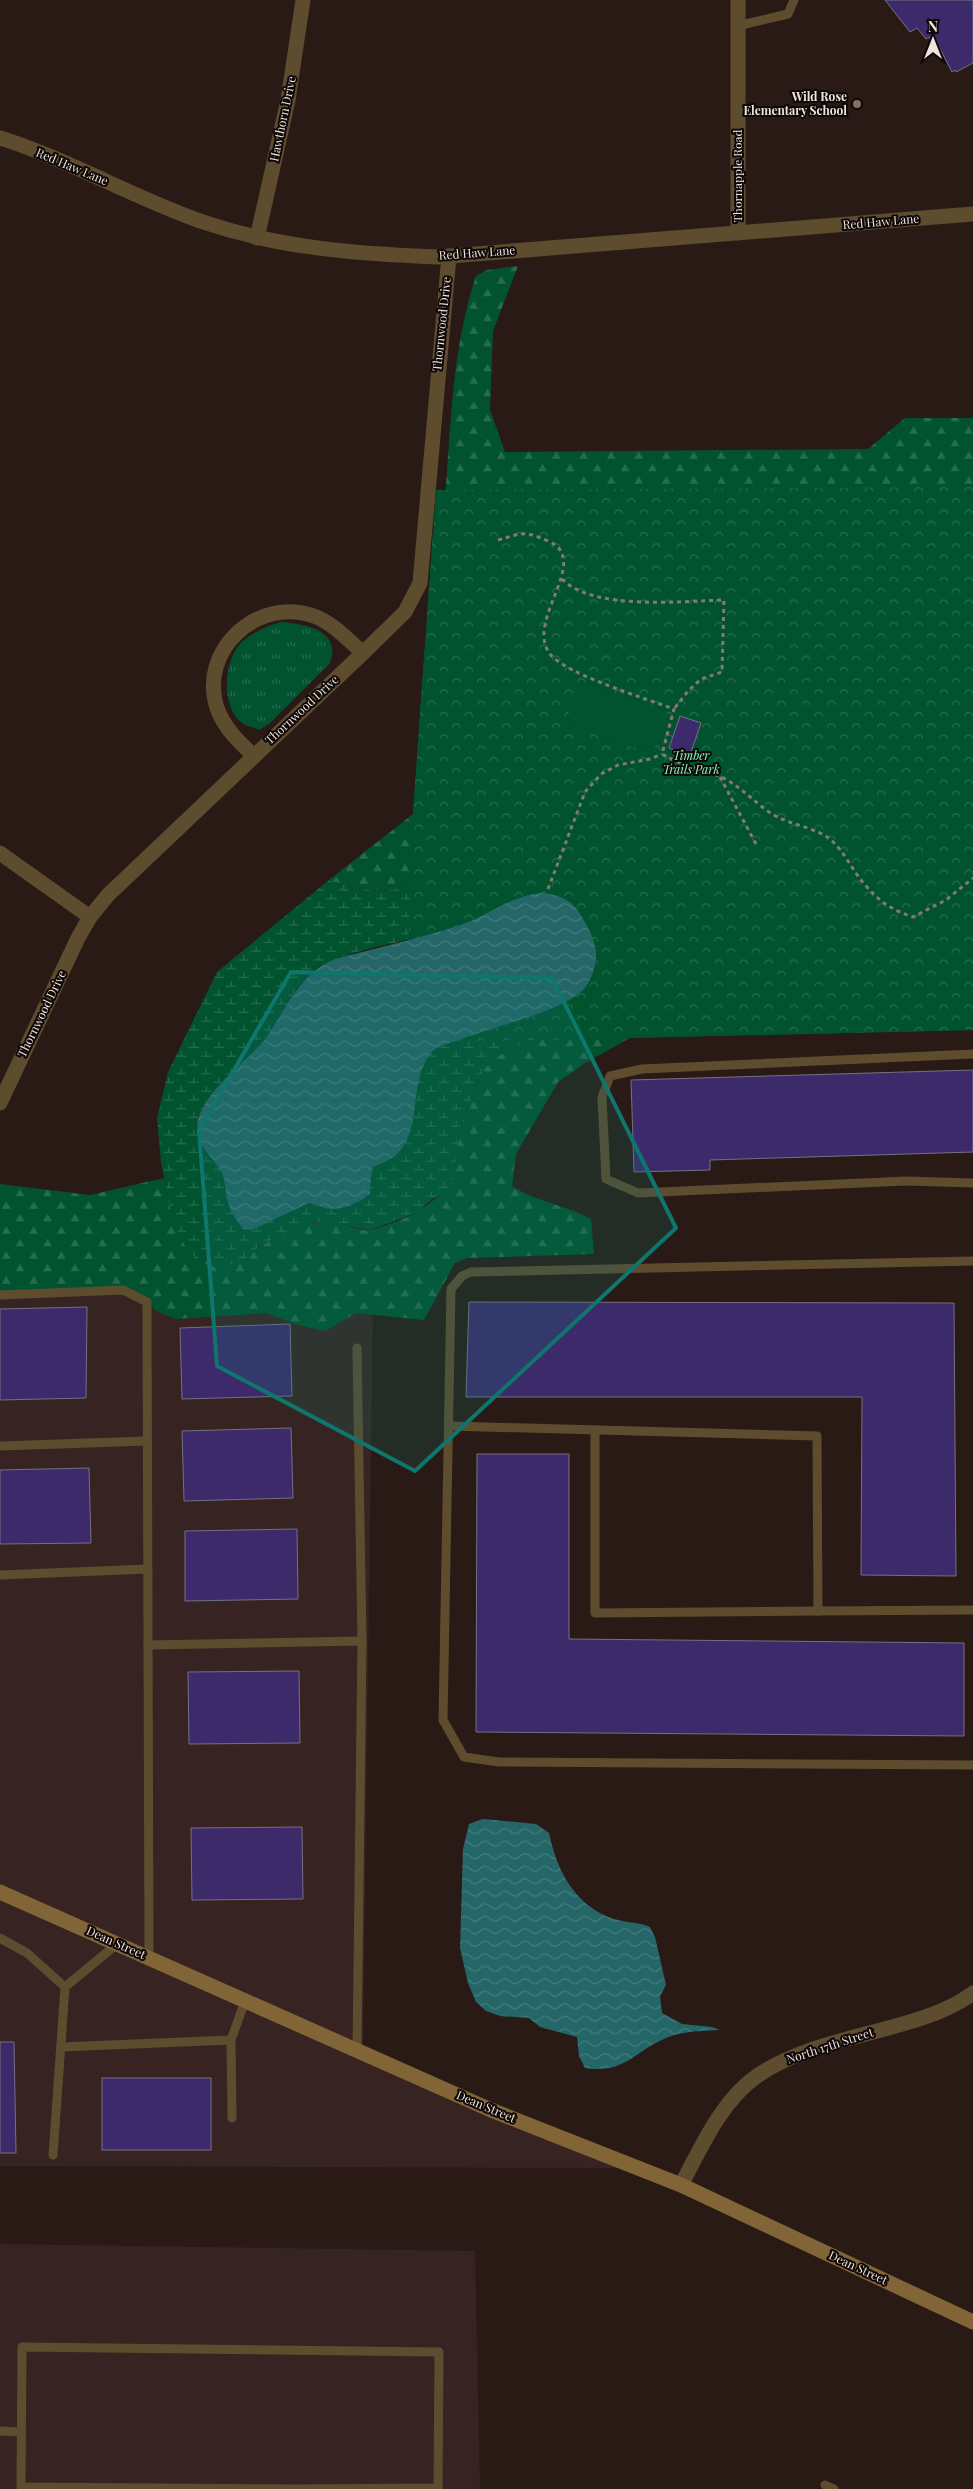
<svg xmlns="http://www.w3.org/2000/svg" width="973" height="2489" viewBox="0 0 973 2489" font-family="'Playfair Display',serif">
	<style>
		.commercial { fill: #372422 }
		.grass { fill: url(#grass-tufts) }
		.forest { fill: url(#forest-firs) }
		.wetland { fill: url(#wetland-marsh); fill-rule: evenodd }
		.park { fill: url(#park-crowns) }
		.pitch { fill: #015330 }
		.water { fill: url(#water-waves) }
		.building { fill: #3d2a6b; stroke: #747182 }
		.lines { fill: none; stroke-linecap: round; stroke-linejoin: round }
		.path { stroke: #867873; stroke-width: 3; stroke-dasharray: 4 4; stroke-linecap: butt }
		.lane { stroke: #5e4c2f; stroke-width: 9 }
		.street { stroke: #5e4c2f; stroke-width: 15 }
		.secondary { stroke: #816536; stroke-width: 15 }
		.marked { fill: #0f766e; fill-opacity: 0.2; stroke: #0f766e; stroke-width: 4; stroke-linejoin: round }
		.education-dot { fill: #8d6e63; stroke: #0d0705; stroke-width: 2 }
		.labels { text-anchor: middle; stroke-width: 4; stroke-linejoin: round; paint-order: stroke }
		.poi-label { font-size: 12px; font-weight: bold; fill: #efe3df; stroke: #0d0705; text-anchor: end }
		.street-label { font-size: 12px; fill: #efe3df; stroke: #0d0705 }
		.park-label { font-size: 12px; font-style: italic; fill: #88f9b7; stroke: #0d0705 }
	</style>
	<defs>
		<pattern id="grass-tufts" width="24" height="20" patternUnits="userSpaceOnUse" patternTransform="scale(1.25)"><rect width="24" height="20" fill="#015330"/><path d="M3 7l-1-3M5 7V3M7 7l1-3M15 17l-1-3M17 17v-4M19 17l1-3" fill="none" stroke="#266c4e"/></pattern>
		<pattern id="forest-firs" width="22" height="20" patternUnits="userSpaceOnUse" patternTransform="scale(1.25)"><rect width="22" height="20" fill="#015330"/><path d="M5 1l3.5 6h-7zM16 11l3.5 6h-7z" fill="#266c4e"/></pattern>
		<pattern id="wetland-marsh" width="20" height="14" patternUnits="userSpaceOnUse" patternTransform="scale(1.25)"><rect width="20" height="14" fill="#015330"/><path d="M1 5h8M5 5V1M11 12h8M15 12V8" fill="none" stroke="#266c4e"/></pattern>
		<pattern id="park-crowns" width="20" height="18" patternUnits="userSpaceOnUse" patternTransform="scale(1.25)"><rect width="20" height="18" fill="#015330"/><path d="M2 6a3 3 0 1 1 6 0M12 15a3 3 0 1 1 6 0" fill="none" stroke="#266c4e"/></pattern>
		<pattern id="water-waves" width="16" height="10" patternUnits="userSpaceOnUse" patternTransform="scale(1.25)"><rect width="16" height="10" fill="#256668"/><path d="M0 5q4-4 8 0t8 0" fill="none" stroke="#457c7d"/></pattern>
	</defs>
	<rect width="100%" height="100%" fill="#2a1a15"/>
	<g class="commercial">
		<path d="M375,1147L363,2045L0,1885V1197L257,1207Z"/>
		<path d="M0,1897L624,2168L0,2166Z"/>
		<path d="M0,2244L475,2251L480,2489H0Z"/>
	</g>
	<path class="grass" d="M281,622C305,624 342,630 330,663L270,723L259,730C254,727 245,726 241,722C220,705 224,657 243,641C255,631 267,626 281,622Z"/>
	<g class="forest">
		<path d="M518,266L493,331L490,410L505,452L868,449L905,418H973V517L445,500C451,425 452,348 476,276L487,270Z"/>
		<path d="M433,532L973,1030L630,1038L585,1063L558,1082L516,1154L512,1186C536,1202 566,1205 591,1219L594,1254L467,1258L455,1263L424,1320L356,1313L325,1331L295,1324L266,1313L176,1319L156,1311L147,1302L123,1290L0,1295V1184L90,1195L164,1178L171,1214L249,1256C271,1236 306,1218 337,1223C347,1224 359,1232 370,1230C381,1228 407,1218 417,1212C427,1207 434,1198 445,1193L455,1166L460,1126L484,1069L496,1057L532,1038L416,883C382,897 362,890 329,880L413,814Z"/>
	</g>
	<path class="wetland" d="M329,880C362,890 382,897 416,883L532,1038L496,1057L484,1069L460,1126L453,1184L445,1193L432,1199L418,1212L370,1230L339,1223L315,1222L284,1233L260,1246L249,1256L236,1264L216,1267L201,1263L187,1250L177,1229L171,1214L161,1162L157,1118L168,1072L217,972ZM422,936L471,1036C460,1040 441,1044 432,1052C414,1070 418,1100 412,1122C408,1134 382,1162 372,1168V1186L321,1208L309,1203L252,1230L228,1203L224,1177L215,1160L219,1085C232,1073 246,1061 258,1048C281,1022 291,983 323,965C348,951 394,944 422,936Z"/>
	<path class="park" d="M973,487V1030L405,1043L413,814L436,490Z"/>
	<path class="pitch" d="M580,681L667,712L652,754L565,724Z"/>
	<g class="water">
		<path d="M542,893C560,895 573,900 582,917C588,927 595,940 596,952C597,964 591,983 582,991C557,1013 495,1026 462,1039C453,1042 437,1046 431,1053C408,1082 423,1127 398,1153C392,1160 380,1163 372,1168L370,1194C348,1210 334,1213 309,1203L252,1230L243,1229C237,1221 231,1212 228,1203C225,1193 226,1182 222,1173C215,1159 201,1150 198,1135C190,1099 246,1064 265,1039C283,1014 295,982 323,965C336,957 355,954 370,950C399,943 429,935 458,926C486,917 512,895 542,893Z"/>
		<path d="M483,1819L536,1824L549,1833C556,1867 572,1901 606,1916C621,1923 636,1921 650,1927L655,1937L666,1985L660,1996L662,2013L682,2024L712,2027L720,2030C702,2031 682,2031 666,2038C633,2052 625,2074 585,2068L579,2056L577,2037L540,2027L529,2018L500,2016L486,2011L476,2002L468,1983L460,1948L463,1849L469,1824Z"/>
	</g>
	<g class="building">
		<path d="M885,0H973V63L956,72L955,70L952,72L935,39L931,41L929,37L926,39L917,28L910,32Z"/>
		<path d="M680,716L701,723L690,755L669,748Z"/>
		<path d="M973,1070V1152L710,1160V1170L634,1172L631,1080Z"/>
		<path d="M469,1302L954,1303L956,1576L861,1575L862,1397H466Z"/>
		<path d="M87,1307L86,1398L0,1400V1309Z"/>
		<path d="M290,1324L292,1396L182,1399L180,1328Z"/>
		<path d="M291,1428L293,1498L184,1501L182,1431Z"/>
		<path d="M477,1454H569V1639L964,1643V1736L476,1732Z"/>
		<path d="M89,1468L91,1543L0,1544V1470Z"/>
		<path d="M297,1529L298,1599L185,1601V1531Z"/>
		<path d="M299,1671L300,1743L189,1744L188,1672Z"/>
		<path d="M302,1827L303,1899L192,1900L191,1828Z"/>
		<path d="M0,2042H14L16,2153H0Z"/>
		<rect x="102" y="2078" width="109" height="72"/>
	</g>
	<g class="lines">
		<g class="path">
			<path d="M498,540C523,533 523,530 548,541C593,560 524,620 550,654C565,674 647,699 674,709L662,754C682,766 698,768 719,776C738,784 752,800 769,812C785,823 804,825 822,834C842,844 851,870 866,886C880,902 892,910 913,917L946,900L973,878"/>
			<path d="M562,579C593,611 682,601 724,600L722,672L701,679L688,691L674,709"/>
			<path d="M720,777L756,844"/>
			<path d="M548,889L585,792L601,774L618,765L650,759L662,754"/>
		</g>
		<g class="lane">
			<path d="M737,26L788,14L794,0"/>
			<path d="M973,1054L642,1069L610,1076L602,1097L606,1179L638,1193L906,1181L973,1183"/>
			<path d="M973,1261L471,1272L462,1276L451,1289L443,1720L464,1757L499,1762L973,1765"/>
			<path d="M0,1295L123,1290L147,1302L149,1958"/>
			<path d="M357,1348L362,1641"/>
			<path d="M449,1426L817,1436L818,1611L973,1610"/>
			<path d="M595,1430V1613L818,1611"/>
			<path d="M0,1446L147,1441"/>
			<path d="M0,1575L148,1569"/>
			<path d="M148,1645L362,1641L357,2049"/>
			<path d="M0,1938L27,1953L65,1987"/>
			<path d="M231,2040L232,2118"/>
			<path d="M61,2047L231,2040L245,2001"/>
			<path d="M53,2155L65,1987L117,1944"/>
			<path d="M0,2431L21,2432"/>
			<path d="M825,2485L834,2489"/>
			<path d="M297,2489L21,2487L22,2347L439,2352L438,2488L297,2489"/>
		</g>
		<g class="street">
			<path d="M0,138C70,160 134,198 203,222C280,248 357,254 438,257L973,214"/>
			<path d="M738,233V0"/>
			<path d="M257,238L288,100L303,0"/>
			<path d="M254,756C239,742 224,728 217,708C198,650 258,596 314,616C333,623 348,640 363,653"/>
			<path d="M0,853L90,917"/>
			<path d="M0,1103L78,938L90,917L108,895L363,653L405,612L420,583L449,256"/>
			<path d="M681,2185C701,2148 721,2101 757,2076C793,2051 840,2041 881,2030C913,2021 946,2013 973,1993"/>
		</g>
		<path class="secondary" d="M0,1892L491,2110L681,2185L973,2322"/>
	</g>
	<path class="marked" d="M291,972L552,978L676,1228L415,1471L217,1366L199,1130Z"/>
	<circle class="education-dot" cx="857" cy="104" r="5"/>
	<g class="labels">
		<g class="poi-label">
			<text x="847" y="101">Wild Rose<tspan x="847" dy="14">Elementary School</tspan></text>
		</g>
		<g class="street-label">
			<text transform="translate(283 119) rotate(-78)" y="4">Hawthorn Drive</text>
			<text transform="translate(72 167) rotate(23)" y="4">Red Haw Lane</text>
			<text transform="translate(738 176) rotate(-90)" y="4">Thornapple Road</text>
			<text transform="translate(881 222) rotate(-5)" y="4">Red Haw Lane</text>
			<text transform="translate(477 253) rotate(-4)" y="4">Red Haw Lane</text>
			<text transform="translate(442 324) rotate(-84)" y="4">Thornwood Drive</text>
			<text transform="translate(302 710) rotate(-43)" y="4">Thornwood Drive</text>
			<text transform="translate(42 1014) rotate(-64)" y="4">Thornwood Drive</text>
			<text transform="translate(116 1943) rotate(24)" y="4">Dean Street</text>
			<text transform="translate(830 2046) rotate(-18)" y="4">North 17th Street</text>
			<text transform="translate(486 2107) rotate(23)" y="4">Dean Street</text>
			<text transform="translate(858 2268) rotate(25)" y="4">Dean Street</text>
		</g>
		<g class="park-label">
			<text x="691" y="760">Timber<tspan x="691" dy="14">Trails Park</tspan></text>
		</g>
	</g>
	<g transform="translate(933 40)" stroke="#0d0705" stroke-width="4" paint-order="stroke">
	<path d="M0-4L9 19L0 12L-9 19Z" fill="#efe3df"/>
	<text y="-8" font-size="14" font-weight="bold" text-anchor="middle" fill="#efe3df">N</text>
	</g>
</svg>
